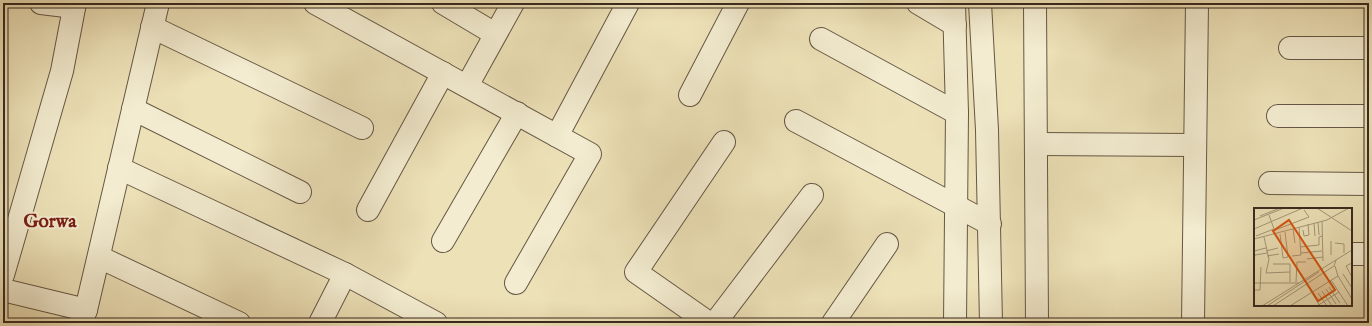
<svg xmlns="http://www.w3.org/2000/svg" width="1372" height="326" viewBox="0 0 1372 326" font-family="'IM FELL English',serif">
	<style>
		.lines { fill: none; stroke-linecap: round; stroke-linejoin: round }
		.minor-casing { stroke: #655745; stroke-width: 24 }
		.minor { stroke: #f3ecd0; stroke-width: 22 }
		.labels { text-anchor: middle; stroke-width: 4; stroke-linejoin: round; paint-order: stroke }
		.district-label { font-size: 19px; font-weight: bold; fill: #7a1f14; stroke: #f3ecd0 }
		.inset-road { fill: none; stroke: #a5977a; stroke-width: 1 }
		.view { fill: #d6540e; fill-opacity: 0.15; stroke: #d6540e; stroke-width: 2 }
		.inset-edge { fill: none; stroke: #38291f; stroke-width: 2 }
	</style>
	<rect width="100%" height="100%" fill="#ede1b7"/>
	<filter id="stains"><feTurbulence type="fractalNoise" baseFrequency=".005" numOctaves="4"/><feColorMatrix values="0 0 0 0 .2 0 0 0 0 .09 0 0 0 0 .02 0 0 0 .5 -.17"/></filter>
	<radialGradient id="worn" r=".72"><stop offset=".6" stop-color="#630" stop-opacity="0"/><stop offset="1" stop-color="#630" stop-opacity=".3"/></radialGradient>
	<g class="lines">
		<defs>
			<g id="minor">
				<path d="M41,3L74,7"/>
				<path d="M315,3L590,154L516,283"/>
				<path d="M443,3L495,34"/>
				<path d="M918,3L955,25"/>
				<path d="M954,3L957,113L955,323"/>
				<path d="M980,3L987,130L991,323"/>
				<path d="M1035,3L1037,323"/>
				<path d="M152,27L362,128"/>
				<path d="M821,39L957,113"/>
				<path d="M1290,48H1369"/>
				<path d="M467,86L513,3"/>
				<path d="M690,95L738,3"/>
				<path d="M133,109L300,192"/>
				<path d="M1278,116H1369"/>
				<path d="M796,121L990,224"/>
				<path d="M557,136L628,3"/>
				<path d="M1036,144L1195,145"/>
				<path d="M119,168L345,274L436,323"/>
				<path d="M1270,183L1369,184"/>
				<path d="M368,210L443,73"/>
				<path d="M443,241L517,113"/>
				<path d="M1351,254H1369"/>
				<path d="M99,257L239,323"/>
				<path d="M3,275L62,71L75,3"/>
				<path d="M3,290L86,310"/>
				<path d="M81,323L86,310L158,3"/>
				<path d="M320,323L345,274"/>
				<path d="M709,323L636,272L724,142"/>
				<path d="M715,323L812,195"/>
				<path d="M833,323L887,244"/>
				<path d="M1193,323L1197,3"/>
			</g>
		</defs>
		<use href="#minor" class="minor-casing"/>
		<use href="#minor" class="minor"/>
	</g>
	<g class="labels">
		<g class="district-label">
			<text x="50" y="227">Gorwa</text>
		</g>
	</g>
	<g transform="translate(1254 208)">
		<rect width="98" height="98" fill="#ede1b7"/>
		<path class="inset-road" d="M63,0L98,23M6,8L26,0M0,12L30,0M68,13L69,53M64,14L65,27M60,15L61,28M0,21L49,0M39,21L41,35M21,22L55,9L50,2M49,22L50,28L55,27L54,16M26,26L29,50L34,49L31,24M2,28L20,21L15,7M10,29L15,51L12,65L36,64M0,31L73,12L95,0M81,35L90,36V45M46,39L65,37V29L68,28M0,43L12,40M12,43L24,40M47,45L68,43M77,47V33M13,48L25,46M38,48L47,47L45,19M0,51L1,47L13,45M53,51L69,49M98,55L92,58L98,69M19,56H36V74M89,66L98,80M84,68L98,91M77,72L94,98M42,74L43,54H52M0,75H45M53,76L66,98M75,79L86,95M72,81L82,96M0,82H6L7,59M68,83L78,98M64,85L73,98M8,98L98,42M13,98L65,64M19,98L80,58L82,52M36,98L84,68L81,58M63,98L85,84"/>
		<path class="view" d="M35,12L81,82L64,93L19,23Z"/>
		<rect width="98" height="98" class="inset-edge"/>
	</g>
	<rect width="1372" height="326" fill="none" stroke="#ede1b7" stroke-width="16"/>
	<rect x="4" y="4" width="1364" height="318" fill="none" stroke="#38291f" stroke-width="2"/>
	<rect x="8" y="8" width="1356" height="310" fill="none" stroke="#38291f"/>
	<rect width="100%" height="100%" filter="url(#stains)"/>
	<rect width="100%" height="100%" fill="url(#worn)"/>
</svg>
